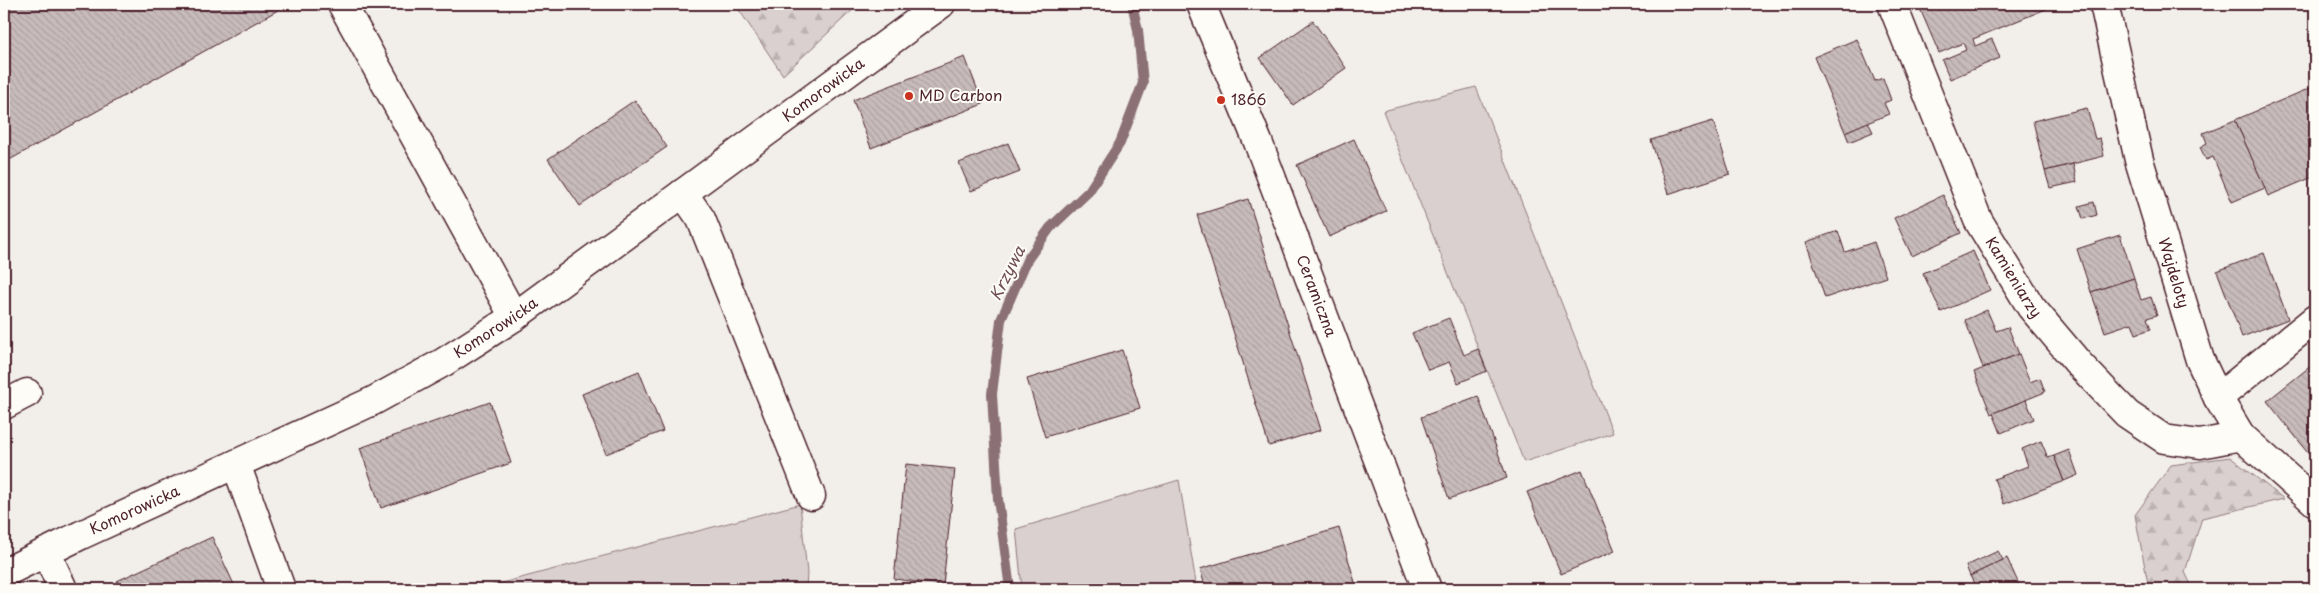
<svg xmlns="http://www.w3.org/2000/svg" width="2319" height="593" viewBox="0 0 2319 593" font-family="'Playpen Sans',sans-serif">
	<style>
		.grass { fill: #d9d0cf; stroke: #92787d }
		.forest { fill: url(#forest-firs); stroke: #92787d }
		.lines { fill: none; stroke-linecap: round; stroke-linejoin: round }
		.stream { stroke: #8b6f75; stroke-width: 10 }
		.building { fill: url(#building-back-hatch); stroke: #4a1f2b }
		.minor-casing { stroke: #4a1f2b; stroke-width: 31 }
		.minor { stroke: #fdfcf7; stroke-width: 28 }
		.poi-dot { fill: #c8321e; stroke: #fdfcf7; stroke-width: 2 }
		.labels { text-anchor: middle; stroke-width: 4; stroke-linejoin: round; paint-order: stroke }
		.street-label { font-size: 15px; fill: #4a1f2b; stroke: #fdfcf7 }
		.poi-label { font-size: 15px; fill: #4a1f2b; stroke: #fdfcf7; text-anchor: start }
		.water-label { font-size: 16px; font-style: italic; fill: #704e56; stroke: #fdfcf7 }
	</style>
	<defs>
		<pattern id="forest-firs" width="22" height="20" patternUnits="userSpaceOnUse" patternTransform="scale(1.25)"><rect width="22" height="20" fill="#d9d0cf"/><path d="M5 1l3.5 6h-7zM16 11l3.5 6h-7z" fill="#bcb2b2"/></pattern>
		<pattern id="building-back-hatch" width="6" height="6" patternUnits="userSpaceOnUse" patternTransform="scale(1.25)"><rect width="6" height="6" fill="#c8bbbb"/><path d="M-1 5l2 2M0 0l6 6M5-1l2 2" fill="none" stroke="#ada0a1"/></pattern>
	</defs>
	<rect width="100%" height="100%" fill="#f2efeb"/>
	<filter id="ink" filterUnits="userSpaceOnUse"><feTurbulence type="fractalNoise" baseFrequency=".02" numOctaves="2"/><feDisplacementMap in="SourceGraphic" scale="10" xChannelSelector="R" yChannelSelector="G"/><feConvolveMatrix kernelMatrix="1 2 1 2 8 2 1 2 1" color-interpolation-filters="sRGB"/></filter>
	<g filter="url(#ink)">
		<g class="grass">
			<path d="M1476,87L1613,433L1524,462L1383,111Z"/>
			<path d="M1179,480L1197,589H1022L1016,529Z"/>
			<path d="M800,504L807,573L806,589H479Z"/>
		</g>
		<g class="forest">
			<path d="M735,4H859L783,75Z"/>
			<path d="M2230,457L2284,499L2202,518L2185,572L2193,589H2149L2135,515L2171,465Z"/>
		</g>
		<g class="lines">
			<path class="stream" d="M1010,589L998,499L992,394L1001,320L1027,260L1050,228L1089,191L1120,143L1143,83L1138,30L1132,4"/>
		</g>
		<g class="building">
			<path d="M4,4H287V5L4,163Z"/>
			<path d="M1918,4H2058L1973,39L1975,46L1992,39L2000,58L1950,79L1942,60L1966,50L1963,43L1939,53Z"/>
			<path d="M1313,21L1346,68L1293,105L1260,58Z"/>
			<path d="M1857,39L1875,81L1883,78L1891,100L1884,103L1889,114L1845,132L1814,57Z"/>
			<path d="M965,57L983,104L871,148L853,100Z"/>
			<path d="M2315,86V176L2268,196L2235,120Z"/>
			<path d="M635,100L667,147L580,206L548,159Z"/>
			<path d="M2087,108L2095,139L2100,138L2104,156L2045,171L2033,121Z"/>
			<path d="M2235,120L2265,188L2232,202L2213,157L2206,160L2200,147L2207,143L2203,133Z"/>
			<path d="M1713,121L1730,174L1668,194L1651,140Z"/>
			<path d="M1868,122L1873,132L1849,142L1845,132Z"/>
			<path d="M1354,139L1386,211L1329,237L1297,165Z"/>
			<path d="M1008,143L1020,172L971,191L959,163Z"/>
			<path d="M2073,164L2077,182L2050,188L2045,171Z"/>
			<path d="M1943,195L1961,233L1912,256L1894,218Z"/>
			<path d="M1248,199L1321,430L1269,446L1197,215Z"/>
			<path d="M2094,202L2097,215L2083,219L2079,206Z"/>
			<path d="M1838,231L1845,252L1874,242L1886,277L1825,298L1806,242Z"/>
			<path d="M2120,235L2134,278L2091,292L2077,249Z"/>
			<path d="M1973,251L1990,290L1941,312L1923,273Z"/>
			<path d="M2264,253L2288,319L2242,337L2217,271Z"/>
			<path d="M2134,278L2141,300L2151,297L2157,315L2147,318L2151,329L2136,334L2132,323L2105,332L2091,292Z"/>
			<path d="M1987,310L1996,331L2008,327L2019,354L1983,368L1965,320Z"/>
			<path d="M1449,318L1464,355L1478,349L1487,371L1458,383L1449,362L1428,370L1412,333Z"/>
			<path d="M1122,350L1140,408L1045,437L1027,379Z"/>
			<path d="M2019,354L2030,382L2040,378L2045,392L1991,414L1974,372Z"/>
			<path d="M2312,365L2315,369V461L2267,401Z"/>
			<path d="M639,371L663,431L606,454L582,394Z"/>
			<path d="M1478,396L1507,478L1449,499L1421,417Z"/>
			<path d="M2026,400L2034,419L2001,433L1993,413Z"/>
			<path d="M490,402L511,463L381,508L360,448Z"/>
			<path d="M2041,441L2048,458L2054,456L2064,481L2004,504L1994,479L2028,466L2022,449Z"/>
			<path d="M2069,450L2078,475L2064,481L2054,456Z"/>
			<path d="M906,464L955,469L943,585L894,579Z"/>
			<path d="M1582,470L1615,551L1561,574L1527,492Z"/>
			<path d="M1339,528L1357,589H1206L1200,569Z"/>
			<path d="M212,537L236,589H121L117,581Z"/>
			<path d="M1998,551L2003,560L1970,576L1966,566Z"/>
			<path d="M2007,558L2021,589H1977L1970,576Z"/>
		</g>
		<g class="lines">
			<defs>
				<g id="minor">
					<path d="M342,4L514,317"/>
					<path id="s1" d="M1201,4L1258,142L1427,589"/>
					<path id="s2" d="M1892,4L1978,220L2031,307L2080,365L2127,414L2164,439L2200,444L2241,436"/>
					<path id="s3" d="M2104,4L2139,160L2200,360L2218,398L2241,436L2315,502"/>
					<path d="M683,193L701,219L811,496"/>
					<path d="M2218,398L2315,319"/>
					<path d="M4,405L27,393"/>
					<path d="M236,464L281,589"/>
					<path d="M46,552L63,589"/>
					<path id="s4" d="M4,573L81,535L373,401L444,362L514,317L941,4"/>
				</g>
			</defs>
			<use href="#minor" class="minor-casing"/>
			<use href="#minor" class="minor"/>
		</g>
	</g>
	<g class="poi-dot">
		<circle cx="909" cy="96" r="5"/>
		<circle cx="1221" cy="100" r="5"/>
	</g>
	<g class="labels">
		<g class="street-label">
			<text dy="5" stroke="none"><textPath href="#s4" startOffset="955">Komorowicka</textPath></text>
			<text dy="5" stroke="none"><textPath href="#s3" startOffset="278">Wajdeloty</textPath></text>
			<text dy="5" stroke="none"><textPath href="#s2" startOffset="300">Kamieniarzy</textPath></text>
			<text dy="5" stroke="none"><textPath href="#s1" startOffset="314">Ceramiczna</textPath></text>
			<text dy="5" stroke="none"><textPath href="#s4" startOffset="550">Komorowicka</textPath></text>
			<text dy="5" stroke="none"><textPath href="#s4" startOffset="145">Komorowicka</textPath></text>
		</g>
		<g class="poi-label">
			<text x="919" y="101">MD Carbon</text>
			<text x="1231" y="105">1866</text>
		</g>
		<g class="water-label">
			<text transform="translate(1007 273) rotate(-63)" y="6">Krzywa</text>
		</g>
	</g>
	<rect width="2319" height="593" fill="none" stroke="#fdfcf7" stroke-width="20"/>
	<rect x="10" y="10" width="2299" height="573" fill="none" stroke="#4a1f2b" stroke-width="2" filter="url(#ink)"/>
</svg>
